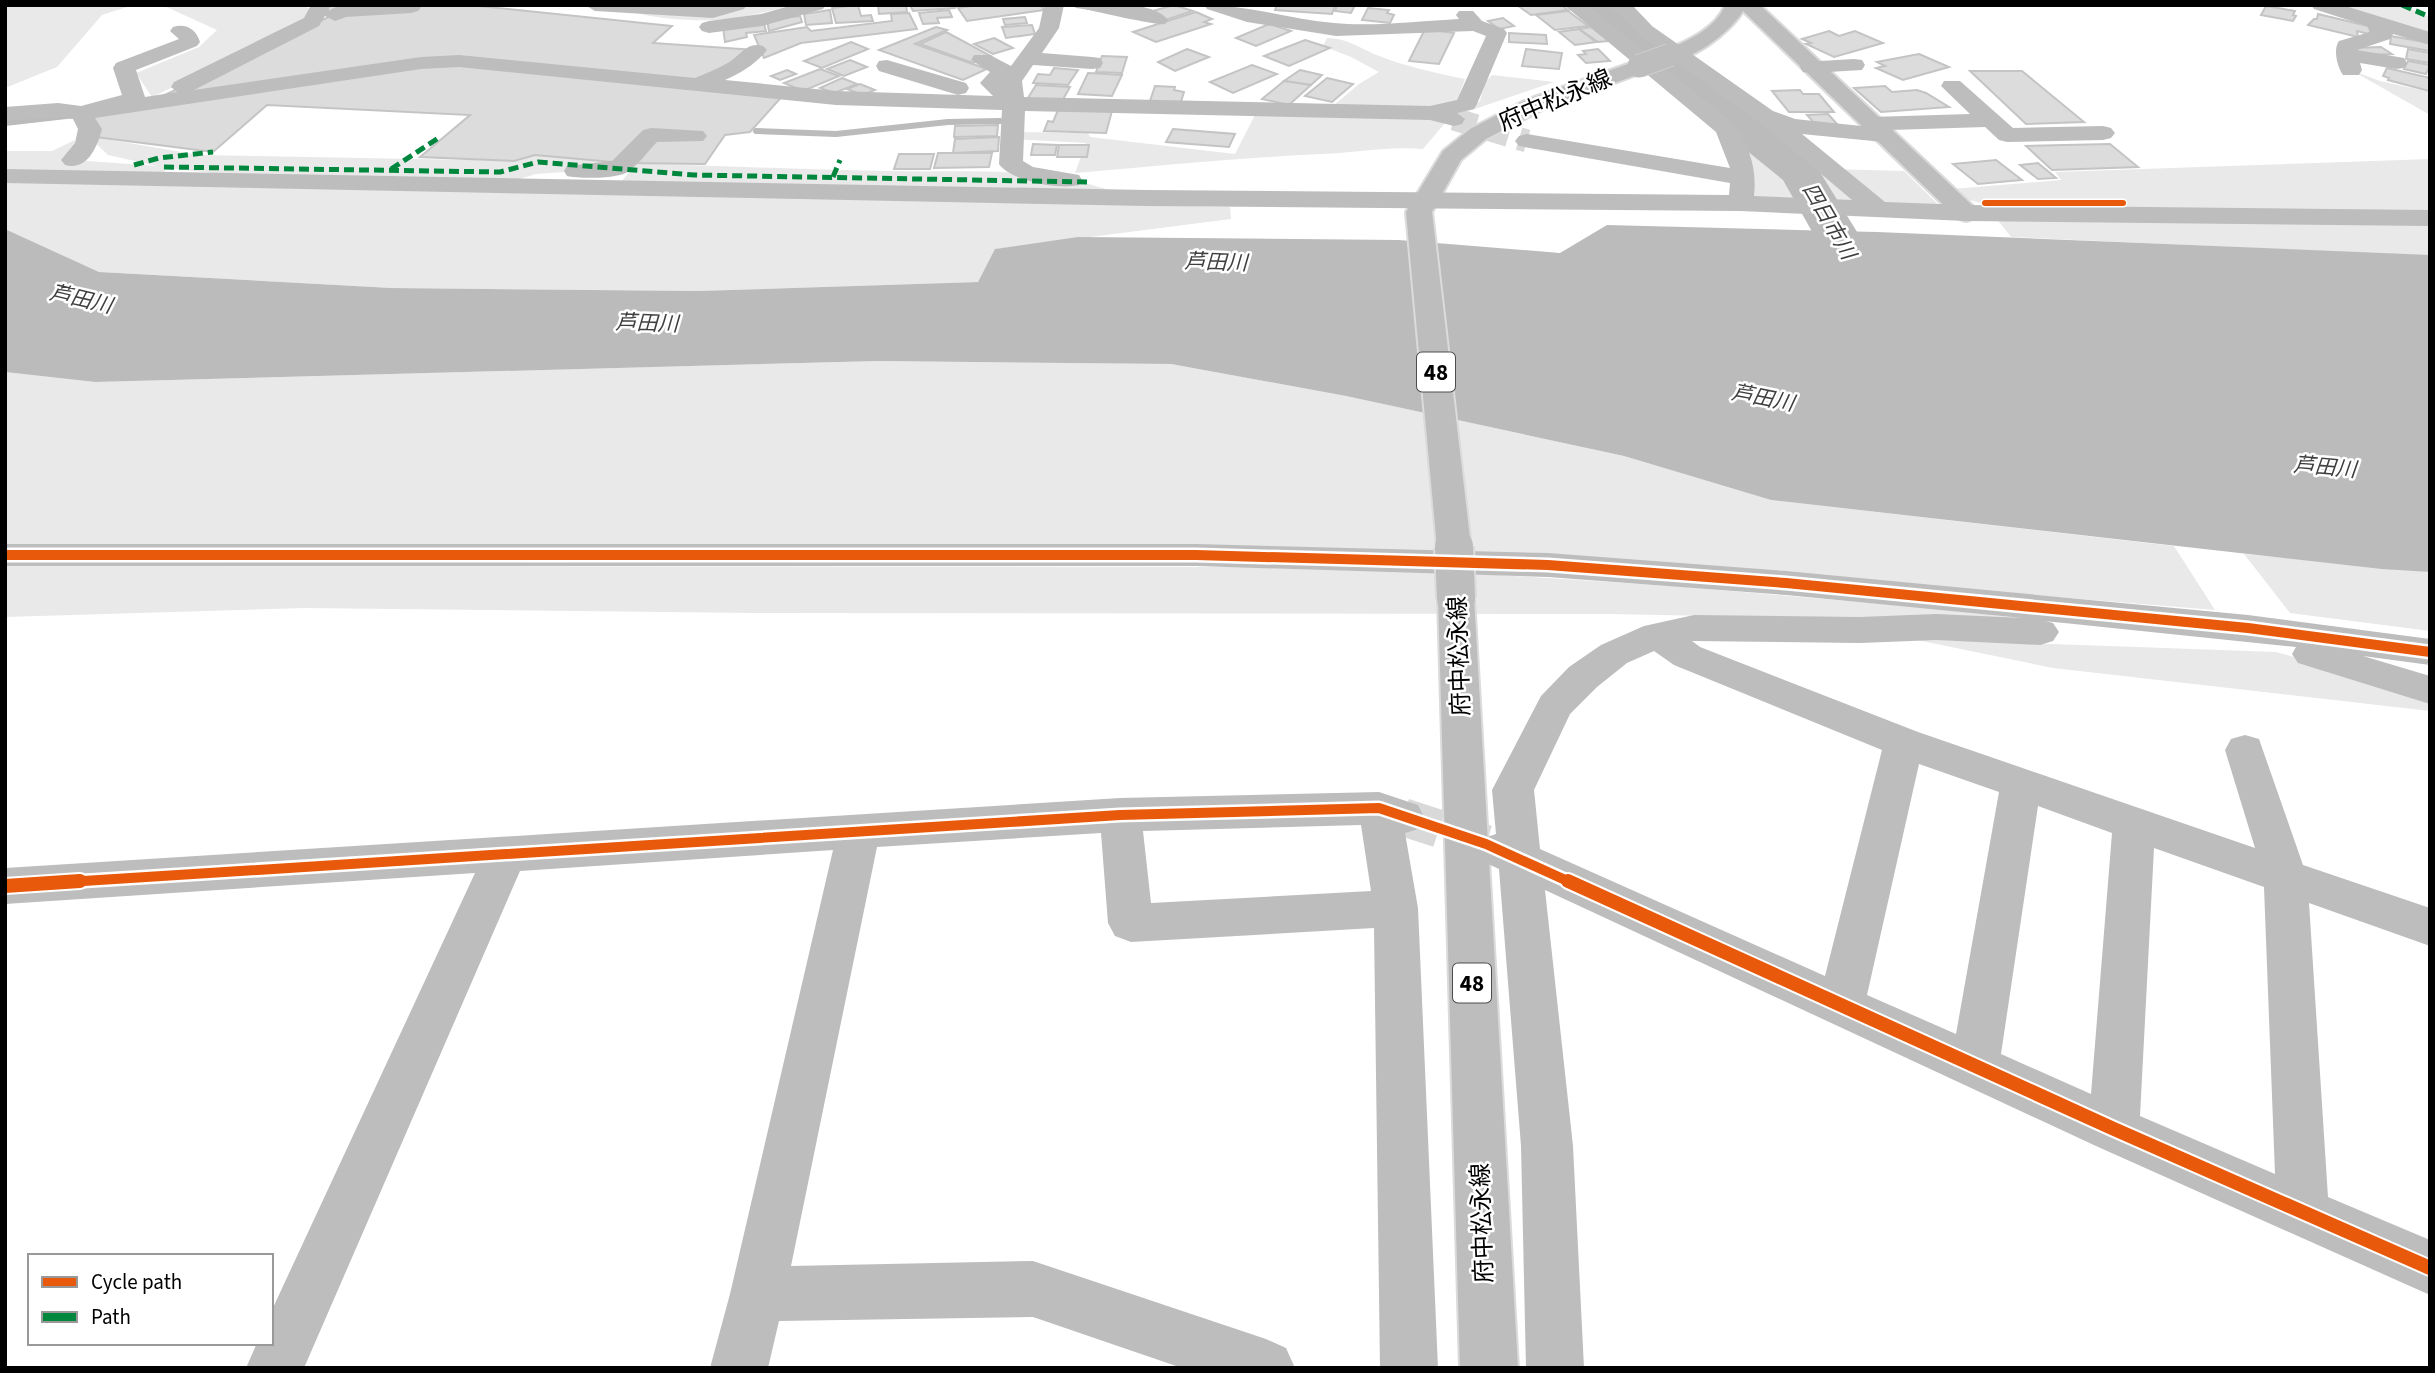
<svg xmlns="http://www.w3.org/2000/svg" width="2435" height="1373" viewBox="0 0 2435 1373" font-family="'Source Sans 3','Noto Sans JP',sans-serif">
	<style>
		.green { fill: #e9e9e9 }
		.water { fill: #bbb }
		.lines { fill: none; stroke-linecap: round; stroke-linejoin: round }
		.stream { stroke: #bbb; stroke-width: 6 }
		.river { fill: #bbb; fill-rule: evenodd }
		.building { fill: #dcdcdc; stroke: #c4c4c4; stroke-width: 2 }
		.minor-tunnel-far1 { stroke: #d9d9d9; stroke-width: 23; stroke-dasharray: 23 11; stroke-linecap: butt }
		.minor-tunnel { stroke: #d9d9d9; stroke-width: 38; stroke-dasharray: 38 19; stroke-linecap: butt }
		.major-casing { stroke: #dbdbdb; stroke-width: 4 }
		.minor { fill: #bdbdbd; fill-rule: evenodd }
		.major { fill: #bdbdbd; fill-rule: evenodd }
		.major-bridge-far1-casing { stroke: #dbdbdb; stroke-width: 24; stroke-linecap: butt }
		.major-bridge-casing { stroke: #dbdbdb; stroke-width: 42; stroke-linecap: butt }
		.major-bridge-far1 { stroke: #bdbdbd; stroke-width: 23 }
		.major-bridge { stroke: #bdbdbd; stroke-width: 38 }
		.quiet { stroke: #00873e; stroke-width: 5; stroke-dasharray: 10 5; stroke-linecap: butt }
		.cycleway-far2-casing { stroke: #fff; stroke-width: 9 }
		.cycleway-far1-casing { stroke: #fff; stroke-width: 15 }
		.cycleway-casing { stroke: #fff; stroke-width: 18 }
		.cycleway-far2 { stroke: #e8590c; stroke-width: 6 }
		.cycleway-far1 { stroke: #e8590c; stroke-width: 10 }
		.cycleway { stroke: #e8590c; stroke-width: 14 }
		.labels { text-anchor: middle; stroke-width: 5; stroke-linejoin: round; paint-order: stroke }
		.far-water-label { font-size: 21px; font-style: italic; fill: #3f3f3f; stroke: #fff }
		.shield { fill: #fff; stroke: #4c4c4c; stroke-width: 2 }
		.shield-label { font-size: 23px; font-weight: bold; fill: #000 }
		.street-label { font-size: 24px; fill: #000; stroke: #fff }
	</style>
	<rect width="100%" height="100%" fill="#fff"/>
	<g class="green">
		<path d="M5,5H133L102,15L57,67L5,88Z"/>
		<path d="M162,5H304L314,13L274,39L152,97L136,73L199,47L217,30Z"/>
		<path d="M609,5H794C773,10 751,16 729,19C694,23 641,18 609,5Z"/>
		<path d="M1583,5H1613L1627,11L1830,169L1904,171L1947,213L1740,203L1739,151Z"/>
		<path d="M2321,5H2402L2430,17V39Z"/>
		<path d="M1327,38C1346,38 1358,47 1374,54C1403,66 1435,73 1465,79L1457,101L1426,110L1327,111L1359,84L1379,72L1351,57L1323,46Z"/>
		<path d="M2351,70L2380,81L2430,92V115Z"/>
		<path d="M1492,75L1554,82L1466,112L1480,101L1485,82Z"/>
		<path d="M1255,115L1424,117L1445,123L1423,149C1388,146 1356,153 1321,154C1239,158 1157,166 1075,173L1086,143L1012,139L1013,132L1088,133L1090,137L1235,154Z"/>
		<path d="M88,136L199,155L517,161L535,155L624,163L619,168L536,174L499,185L213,173L165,168L164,179L5,176V151H52L75,140L74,160L157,166L108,155Z"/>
		<path d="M2430,159V256L2011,237L1985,204L1962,198L1952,189L2061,180L2055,172Z"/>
		<path d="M639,160L652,164C730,166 808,170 887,171C968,173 1040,165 1118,193L621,182Z"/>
		<path d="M5,181L1230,207L1231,219L996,249L978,282L698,291L391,288L99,272L5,229Z"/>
		<path d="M878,361L1171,364L1346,396L1624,456L1771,500L2174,546L2215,610L1957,589L943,546L5,545V372L95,382Z"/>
		<path d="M2244,554L2430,572V631L2290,613Z"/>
		<path d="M5,566L1374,567L1672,586L2104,623L1607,614L755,613L304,608L5,617Z"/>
		<path d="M1912,639L2276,652L2430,695V711L2053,668Z"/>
	</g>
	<path class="water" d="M1607,225L1877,232L2430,255V572L2382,569L1771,500L1624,456L1346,396L1171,364L878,361L95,382L5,372V229L99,272L391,288L698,291L978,282L995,249L1078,237L1399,240L1560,253Z"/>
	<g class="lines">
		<g class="stream">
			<path d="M1077,5L1096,8"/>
			<path d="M5,123L75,115"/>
			<path d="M756,131L836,134L948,122L1000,121"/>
		</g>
		<path class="river" d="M1585,5H1622L1652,37L1815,164L1880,269L1840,311L1823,315L1806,311L1799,301L1832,267L1783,180L1626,53Z"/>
	</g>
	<g class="building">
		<path d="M321,5H469L672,26L653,43L756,50L693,82L455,61L148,103L333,15Z"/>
		<path d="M858,5L861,16L871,15L873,21L836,23L832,8Z"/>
		<path d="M878,5H906L907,12L879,14Z"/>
		<path d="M910,5H956L955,8L913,11Z"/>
		<path d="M978,5H1040L1044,10L967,21L958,8Z"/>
		<path d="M1174,5L1193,11L1165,20L1149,12Z"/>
		<path d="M1277,5H1335L1332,14L1275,10Z"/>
		<path d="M1337,5H1355L1351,13L1335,11Z"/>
		<path d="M1517,5H1561L1568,10L1531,15Z"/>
		<path d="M2266,6L2295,11L2293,15L2296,16L2293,21L2261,15Z"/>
		<path d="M1368,8L1389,10L1387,13L1394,15L1390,23L1362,20Z"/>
		<path d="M830,10L832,23L806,25L804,14Z"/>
		<path d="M949,10L952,17L937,18L939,23L923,24L919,13Z"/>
		<path d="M1568,11L1588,26L1555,30L1536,15Z"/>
		<path d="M1196,12L1212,19L1204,22L1211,24L1156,42L1133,32Z"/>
		<path d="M909,13L917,29L801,43L764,58L754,35L807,27L811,31L892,21L891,14Z"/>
		<path d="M2318,14L2372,27L2369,34L2357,31L2358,37L2308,25L2314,19H2317Z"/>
		<path d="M800,16L802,22L769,31L767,20Z"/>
		<path d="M1025,17L1027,23L1005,25L1003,19Z"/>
		<path d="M1503,18L1514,26L1499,29L1488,21Z"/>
		<path d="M764,23L766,31L746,33L747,37L725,42L723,27Z"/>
		<path d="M1269,24L1291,31L1256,46L1236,38Z"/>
		<path d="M1032,25L1035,34L1006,38L1002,27Z"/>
		<path d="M936,27L947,30L915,44L987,69L963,80L879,50Z"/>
		<path d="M1591,27L1609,41L1598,42L1579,29Z"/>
		<path d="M1425,29L1454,33L1439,64L1409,61Z"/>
		<path d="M1579,29L1596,42L1575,45L1559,32Z"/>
		<path d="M1829,31L1839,36L1855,31L1883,43L1834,57L1806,44L1811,43L1802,39Z"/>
		<path d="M946,32L991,56L973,63L920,44Z"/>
		<path d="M1509,33L1546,35L1547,44L1509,42Z"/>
		<path d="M2391,36L2430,43V51L2390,44Z"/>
		<path d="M994,38L1013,48L993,54L974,44Z"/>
		<path d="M1305,40L1330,48L1289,66L1264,56Z"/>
		<path d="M851,42L868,49L822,68L804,61Z"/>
		<path d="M2381,47L2392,54L2361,55L2353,48Z"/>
		<path d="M1187,49L1209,57L1175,71L1158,62Z"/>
		<path d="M1526,49L1562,53L1559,69L1522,66Z"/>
		<path d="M1598,49L1610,61L1586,63L1578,55L1586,54L1583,51Z"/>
		<path d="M2408,49L2430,53V63L2406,59Z"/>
		<path d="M1919,54L1949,67L1903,80L1876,68L1885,66L1877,62Z"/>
		<path d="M1102,56L1127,57L1122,73L1096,72Z"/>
		<path d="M850,60L867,67L844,76L827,69Z"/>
		<path d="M455,61L785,93L750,132L725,135L705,164L624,163L535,155L514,161L420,157L470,115L267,105L213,152L88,136L81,113Z"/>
		<path d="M2408,61L2430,65L2426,74L2404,69Z"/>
		<path d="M1252,65L1277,74L1233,93L1210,82Z"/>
		<path d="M1054,68L1078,70L1068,85L1033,83L1038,74L1050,75Z"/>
		<path d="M2387,68L2430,78L2429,91L2388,80L2389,78L2383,76Z"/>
		<path d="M820,69L839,76L803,91L784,83Z"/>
		<path d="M787,70L796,74L780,80L771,76Z"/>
		<path d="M1300,70L1322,75L1311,85L1284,81Z"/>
		<path d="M1970,71H2022L2084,122L2026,124Z"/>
		<path d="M1088,73L1122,75L1112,96L1078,94Z"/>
		<path d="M842,78L857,84L834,93L820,88Z"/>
		<path d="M1327,78L1353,84L1332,102L1305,96Z"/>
		<path d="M1284,81L1311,85L1289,105L1262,99Z"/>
		<path d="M860,84L875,90L862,95L847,89Z"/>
		<path d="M1036,85L1070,87L1061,103L1026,101Z"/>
		<path d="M1155,86L1175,87L1174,90L1184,92L1180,105L1149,104Z"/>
		<path d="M1885,86L1892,92L1917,90L1926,93L1949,107L1881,112L1854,88Z"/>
		<path d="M1800,90L1803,94H1819L1834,112H1789L1772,91Z"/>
		<path d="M1058,110L1112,111L1106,133L1044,131L1048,121L1053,122Z"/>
		<path d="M1828,114L1838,125L1817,126L1807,115Z"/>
		<path d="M998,125L997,136L954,137L955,126Z"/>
		<path d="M1173,129L1235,134L1229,147L1166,142Z"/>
		<path d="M999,137L998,151L953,153L955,139Z"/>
		<path d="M1033,144L1057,145L1055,155H1031Z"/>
		<path d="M2110,144L2138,167L2052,170L2026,146Z"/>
		<path d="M1059,145H1089L1087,157H1057Z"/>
		<path d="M938,153H992L989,167L934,168Z"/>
		<path d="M899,154H934L930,169H894Z"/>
		<path d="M1996,160L2022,180L1978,184L1953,164Z"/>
		<path d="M2038,163L2056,178L2038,179L2020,165Z"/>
	</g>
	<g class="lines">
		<path class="minor-tunnel-far1" d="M1454,119L1527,141"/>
		<path class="minor-tunnel" d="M1403,817L1486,844"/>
		<defs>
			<g id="major">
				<path d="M1725,5H1760L1975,208L1979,213L1975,218L1966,221L1957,218L1743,11C1731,32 1688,66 1663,59L1659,55L1663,51C1685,42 1716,29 1725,5Z"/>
				<path d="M1639,60L1647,61L1650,66L1647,71L1542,110L1486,139L1461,160L1432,212L1471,547L1466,555L1454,558L1442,555L1437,547L1406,212L1443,151L1470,129L1526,100Z"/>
				<path d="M1456,586L1469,589L1474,598L1518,1368H1460L1438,598L1443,589Z"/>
			</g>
		</defs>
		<use href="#major" class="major-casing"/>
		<g class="minor">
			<path d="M311,5H331L328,11L340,5L421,7L418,11L411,13L346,17L335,21L325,16L319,26L194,90L421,57L459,55L695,78C706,73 718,69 728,63C741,55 747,41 763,46L767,50C756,64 741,73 725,80L836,91L993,96L980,83L990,72L971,60L974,55H990L1011,66L1039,28L1044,5H1064L1059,28L1042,53L1092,57L1100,58L1103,63L1100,68L1092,69L1033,65L1022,81L1024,97L1430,106L1457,100L1486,36L1473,31L1336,36L1247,22L1207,9L1204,5C1248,5 1290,19 1334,23C1371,27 1420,21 1459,19L1456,15L1459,11H1473L1482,21L1504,29L1507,33L1477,104L1474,109L1457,113L1465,119L1462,124L1454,126L1430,120L1025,111L1023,161L1033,167L1079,175L1082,180L1079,185C1059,190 1011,181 999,164L1002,110L836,105L459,67L421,69L95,118L102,129C97,148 87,171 65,165L61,160L75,143L78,129L73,119L58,117L5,121V107L58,103L81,106L122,95L113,68L116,63L179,39L170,31L173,27C186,23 196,29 200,42L197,46L136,70L145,97L177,92L171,87L174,82L304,18Z"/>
			<path d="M585,5H747L744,9L713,18L595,11Z"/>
			<path d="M793,5H826L823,9L762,26L709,33L702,31L699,27L702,23L709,21L761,14Z"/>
			<path d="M1082,5C1105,5 1153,0 1168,20L1165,24C1159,26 1097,12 1085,9Z"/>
			<path d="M1564,5H1587L1733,123C1750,147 1757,169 1754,196L1852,200L1768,129L1638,34L1620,15L1603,5L1634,7L1652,26L1773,111L1795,119L1861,126L1863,119L1871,117L1970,114L1941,86L1944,81H1960L2013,128L2103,126L2111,128L2115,133L2111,138L2103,140L2007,142L1999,140L1985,127L1891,130L1895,135L1891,140L1883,142L1802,134L1885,202L1966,205L2430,210V226L1966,221L1740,211L1146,206L5,183V169L1146,190L1729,195L1730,183L1519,146L1515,141L1519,136L1527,134L1730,168L1716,132Z"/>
			<path d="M2311,5H2342L2430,32V45L2393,34L2390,39L2357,50L2404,58L2407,63L2404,68L2396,69L2360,63L2362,70L2359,75H2343C2337,66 2333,49 2339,41L2370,32L2367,26L2314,9Z"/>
			<path d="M1854,59L1862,60L1865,65L1862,70L1811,73L1803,72L1800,67L1803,62Z"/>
			<path d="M887,60L966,83L969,88L966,93L958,95L879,71L876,66L879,61Z"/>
			<path d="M651,128L703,131L707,136L703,141L657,142C648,151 640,163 629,171C620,179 580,179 567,176L564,171L567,166L612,161L643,130Z"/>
			<path d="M5,544H1196L1548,553L1786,571L2248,615L2430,639V665L2363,656L2430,676V704L2298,663L2292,654L2296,647L2045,621L2053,623L2059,632L2053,641L2040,645L1936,640L1860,643L1692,641L1700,647L1918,732L2255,848L2225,750L2231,739L2245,735L2259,739L2303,865L2430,908V946L2309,903L2328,1197L2430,1240V1295L2096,1146L1545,890L1573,1146L1584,1368H1526L1521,1146L1499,869L1484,862L1478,850L1484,838L1496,834L1492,790L1541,696L1569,667L1601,645L1644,626L1694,615L1860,617L1936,614L2023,618L1786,595L1548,577L1196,566H5ZM1654,651L1674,665L1882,750L1825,976L1540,849L1534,790L1570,714L1597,687L1627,663ZM1919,764L1999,792L1956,1034L1867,995ZM2038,806L2112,833L2091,1094L2001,1054ZM2154,848L2264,887L2275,1174L2140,1116Z"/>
			<path d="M1379,792L1418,805L1424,817L1418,829L1405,833L1418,908L1438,1368H1380L1374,928L1131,942L1115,936L1108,923L1101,833L877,847L791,1266L1033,1261L1266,1339L1286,1348L1295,1368H1182L1033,1317L779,1321L768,1368H710L730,1294L833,850L520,871L304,1368H246L257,1343H271V1312L475,873L5,904V868L1120,798ZM1361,825L1371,891L1151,903L1143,831Z"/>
		</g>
		<use href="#major" class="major"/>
		<defs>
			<path id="major-bridge-far1" d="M1639,66L1670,55"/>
			<path id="major-bridge" d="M1454,547L1456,598"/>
		</defs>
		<use href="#major-bridge-far1" class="major-bridge-far1-casing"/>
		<use href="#major-bridge" class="major-bridge-casing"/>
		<use href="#major-bridge-far1" class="major-bridge-far1"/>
		<use href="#major-bridge" class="major-bridge"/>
		<g class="quiet">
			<path d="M2402,5L2430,17"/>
			<path d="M134,165L159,158L213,152"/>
			<path d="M164,167L500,172L538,162L694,175L1087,182"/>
			<path d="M391,169L440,137"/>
			<path d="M833,177L840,160"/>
		</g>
		<defs>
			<path id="cycleway-far2" d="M1985,203H2123"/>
			<g id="cycleway-far1">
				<path d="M5,555H1196L1548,565L1786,583L2248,628L2430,652"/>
				<path d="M52,883L1120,815L1379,808L1486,844L1572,883"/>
			</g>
			<g id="cycleway">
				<path d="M1568,881L2114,1129L2430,1268"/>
				<path d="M5,886L80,881"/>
			</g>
		</defs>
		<use href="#cycleway-far2" class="cycleway-far2-casing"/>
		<use href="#cycleway-far1" class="cycleway-far1-casing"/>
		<use href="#cycleway" class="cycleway-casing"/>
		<use href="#cycleway-far2" class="cycleway-far2"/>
		<use href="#cycleway-far1" class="cycleway-far1"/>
		<use href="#cycleway" class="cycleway"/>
	</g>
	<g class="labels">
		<g class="far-water-label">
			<text transform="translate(1829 221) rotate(60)" y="7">四日市川</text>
			<text transform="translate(1216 262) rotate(2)" y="7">芦田川</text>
			<text transform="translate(81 299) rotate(13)" y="7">芦田川</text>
			<text transform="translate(647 323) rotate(2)" y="7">芦田川</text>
			<text transform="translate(1763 398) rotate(11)" y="7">芦田川</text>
			<text transform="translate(2325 467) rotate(5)" y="7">芦田川</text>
		</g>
		<g class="shield">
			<rect x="1417" y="352.5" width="38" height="39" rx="5"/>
			<rect x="1453" y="963.5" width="38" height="39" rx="5"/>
		</g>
		<g class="shield-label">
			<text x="1436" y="380">48</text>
			<text x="1472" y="991">48</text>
		</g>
		<g class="street-label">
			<text transform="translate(1555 100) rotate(-23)" y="8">府中松永線</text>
			<text transform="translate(1459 656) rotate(-92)" y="8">府中松永線</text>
			<text transform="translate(1482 1223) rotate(-92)" y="8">府中松永線</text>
		</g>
	</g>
	<rect width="2435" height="1373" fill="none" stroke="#000000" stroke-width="14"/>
	<rect x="28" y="1254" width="245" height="91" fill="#ffffff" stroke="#999999" stroke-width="2"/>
	<rect x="42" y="1277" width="35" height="10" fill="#e8590c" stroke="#999999" stroke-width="2"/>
	<text x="91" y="1289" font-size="21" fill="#000000">Cycle path</text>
	<rect x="42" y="1312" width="35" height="10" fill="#00873e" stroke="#999999" stroke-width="2"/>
	<text x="91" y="1324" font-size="21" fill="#000000">Path</text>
</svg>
